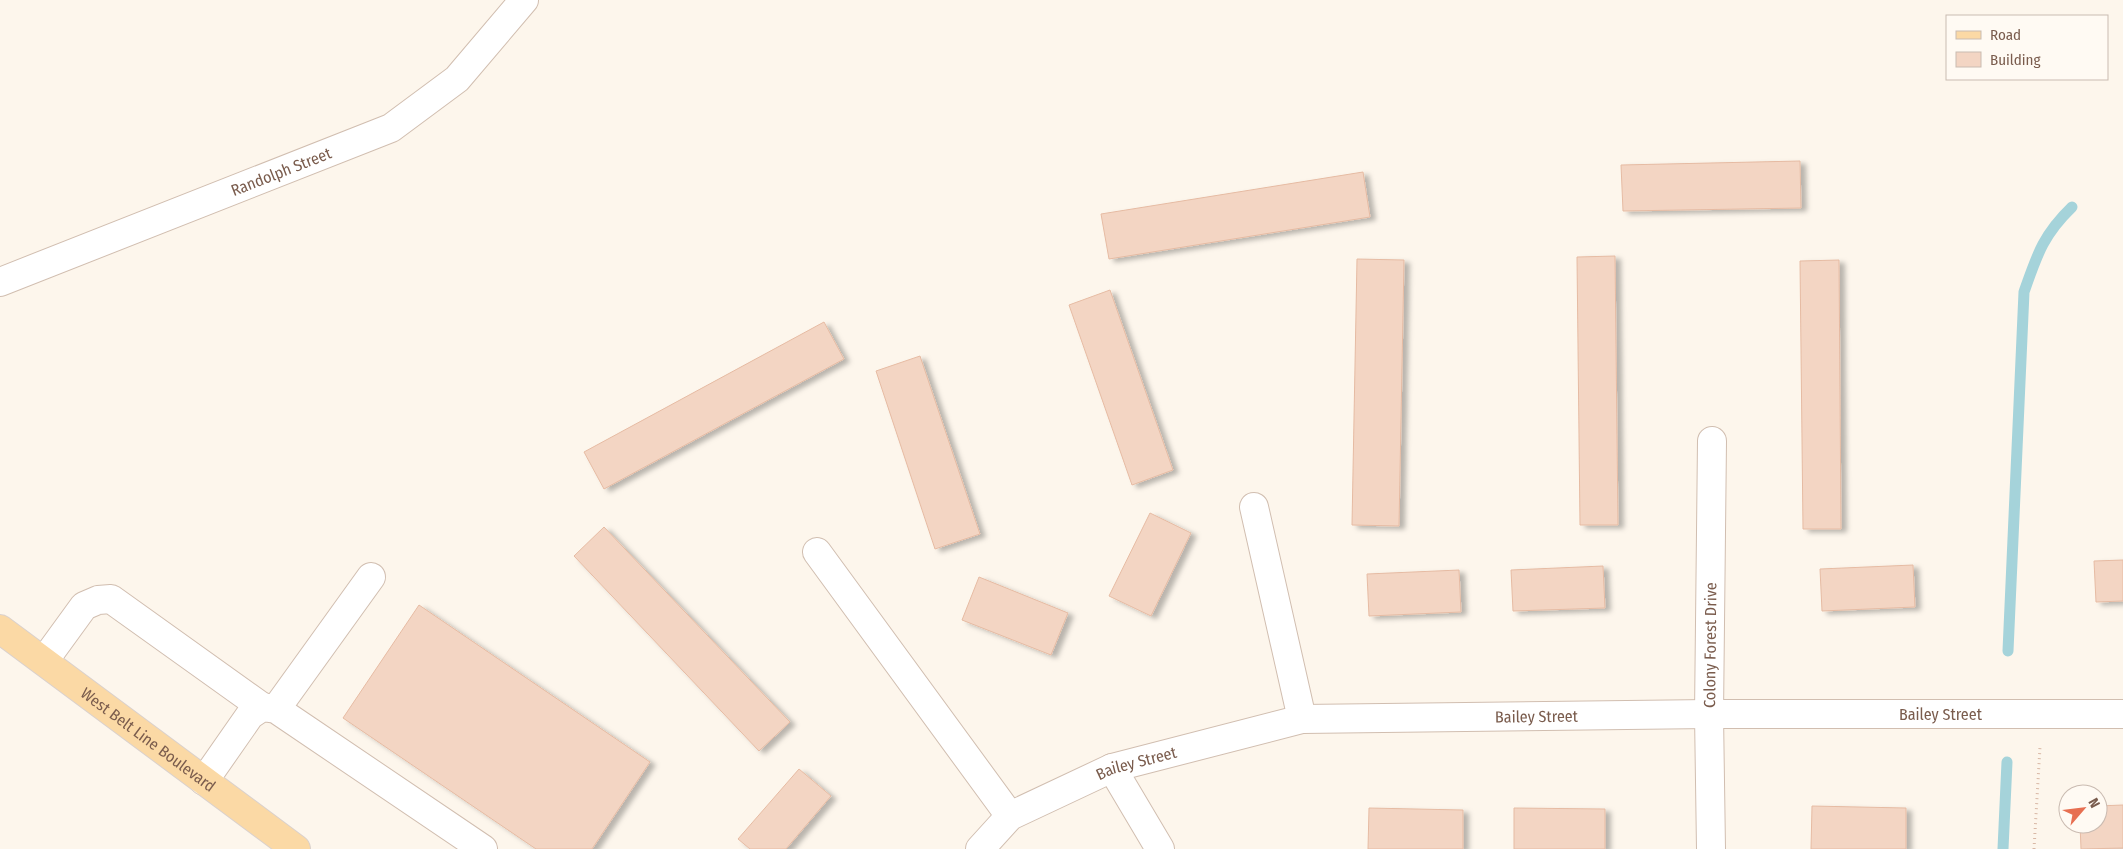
<svg xmlns="http://www.w3.org/2000/svg" width="2123" height="849" viewBox="0 0 2123 849" font-family="'Fira Sans Condensed',sans-serif">
	<style>
		.lines { fill: none; stroke-linecap: round; stroke-linejoin: round }
		.stream { stroke: #a5d3da; stroke-width: 11 }
		.building { fill: #f3d5c3; stroke: #e6bba3; filter: url(#shadow) }
		.minor-casing { stroke: #d1beb0; stroke-width: 30 }
		.major-casing { stroke: #dad1cd; stroke-width: 30 }
		.path { stroke: #d9b8a5; stroke-width: 3; stroke-dasharray: 1 4; stroke-linecap: butt }
		.minor { stroke: #fff; stroke-width: 28 }
		.major { stroke: #fbd9a5; stroke-width: 28 }
		.labels { text-anchor: middle; stroke-width: 4; stroke-linejoin: round; paint-order: stroke }
		.street-label { font-size: 16px; fill: #7a5c4d; stroke: #fffaf3 }
	</style>
	<defs>
		<filter id="shadow"><feDropShadow dx="5.5" dy="3" stdDeviation="2.5" flood-color="#0004"/></filter>
	</defs>
	<rect width="100%" height="100%" fill="#fdf6ec"/>
	<g class="lines">
		<g class="stream">
			<path d="M2008,651L2024,292C2037,255 2043,235 2072,207"/>
			<path d="M2003,849L2007,762"/>
		</g>
	</g>
	<g class="building">
		<path d="M1800,161L1801,208L1623,211L1621,165Z"/>
		<path d="M1363,172L1370,217L1109,259L1101,214Z"/>
		<path d="M1615,256L1618,525H1580L1577,257Z"/>
		<path d="M1357,259L1404,260L1399,526L1352,525Z"/>
		<path d="M1839,260L1841,529H1803L1800,261Z"/>
		<path d="M1110,290L1173,470L1132,485L1069,305Z"/>
		<path d="M824,322L844,359L604,489L584,452Z"/>
		<path d="M920,356L980,534L935,549L876,371Z"/>
		<path d="M1150,513L1191,533L1151,616L1109,596Z"/>
		<path d="M604,527L790,722L759,751L574,556Z"/>
		<path d="M2123,560V601L2096,602L2094,561Z"/>
		<path d="M1913,565L1915,607L1822,611L1820,569Z"/>
		<path d="M1603,566L1605,608L1513,611L1511,570Z"/>
		<path d="M1459,570L1461,612L1369,616L1367,574Z"/>
		<path d="M979,577L1068,613L1051,655L962,620Z"/>
		<path d="M419,605L650,762L592,849H536L343,718Z"/>
		<path d="M799,769L831,796L786,849H750L738,839Z"/>
		<path d="M2123,805V848L2081,849L2080,824H2098V806Z"/>
		<path d="M1812,806L1906,808V849H1811Z"/>
		<path d="M1369,808L1463,810V849H1368Z"/>
		<path d="M1514,808L1605,809V849H1514Z"/>
	</g>
	<g class="lines">
		<defs>
			<g id="minor">
				<path id="s1" d="M0,282L391,128L457,79L524,0"/>
				<path d="M1254,507L1302,719"/>
				<path d="M817,552L1010,816"/>
				<path d="M44,661L84,606L98,600L111,599L262,707"/>
				<path d="M276,709L371,577"/>
				<path d="M1112,768L1160,849"/>
				<path d="M204,781L250,715L262,707L276,709L483,849"/>
				<path id="s2" d="M980,849L1010,816L1112,768L1302,719L1709,714H2123"/>
				<path id="s3" d="M1711,849L1709,714L1712,441"/>
			</g>
			<g id="major">
				<path id="s4" d="M0,629L296,849"/>
			</g>
		</defs>
		<use href="#minor" class="minor-casing"/>
		<use href="#major" class="major-casing"/>
		<path class="path" d="M2034,849L2040,747"/>
		<use href="#minor" class="minor"/>
		<use href="#major" class="major"/>
	</g>
	<g class="labels">
		<g class="street-label">
			<text dy="6" stroke="none"><textPath href="#s1" startOffset="302">Randolph Street</textPath></text>
			<text dy="6" stroke="none"><textPath href="#s3" startOffset="204">Colony Forest Drive</textPath></text>
			<text dy="6" stroke="none"><textPath href="#s2" startOffset="992">Bailey Street</textPath></text>
			<text dy="6" stroke="none"><textPath href="#s2" startOffset="588">Bailey Street</textPath></text>
			<text dy="6" stroke="none"><textPath href="#s4" startOffset="185">West Belt Line Boulevard</textPath></text>
			<text dy="6" stroke="none"><textPath href="#s2" startOffset="182">Bailey Street</textPath></text>
		</g>
	</g>
	<rect x="1946" y="15" width="162" height="65" fill="#fffaf3" stroke="#cabbb1"/>
	<rect x="1956" y="31" width="25" height="8" fill="#fbd9a5" stroke="#cabbb1"/>
	<text x="1990" y="40" font-size="15" fill="#7a5c4d">Road</text>
	<rect x="1956" y="52" width="25" height="15" fill="#f3d5c3" stroke="#cabbb1"/>
	<text x="1990" y="65" font-size="15" fill="#7a5c4d">Building</text>
	<g transform="translate(2083 809) rotate(62)"><circle r="24" fill="#fffaf3" stroke="#cabbb1"/>
	<path d="M0-4L9 19L0 12L-9 19Z" fill="#e76f51"/>
	<text y="-8" font-size="14" font-weight="bold" text-anchor="middle" fill="#7a5c4d">N</text>
	</g>
</svg>
